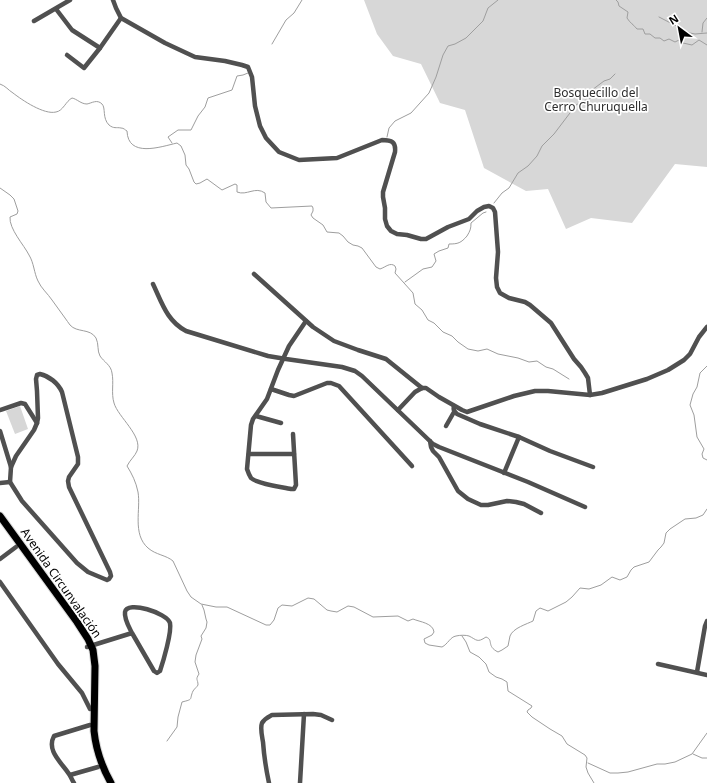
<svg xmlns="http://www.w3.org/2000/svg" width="707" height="783" viewBox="0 0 707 783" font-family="'Noto Sans',sans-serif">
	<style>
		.green { fill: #d7d7d7 }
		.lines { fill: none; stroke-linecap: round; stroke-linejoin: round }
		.stream { stroke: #9e9e9e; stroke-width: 1 }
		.primary-casing { stroke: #dbdbdb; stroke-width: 9 }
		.minor { stroke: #505050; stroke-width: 4.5 }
		.primary { stroke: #000; stroke-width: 7 }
		.labels { text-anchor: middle; stroke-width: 3.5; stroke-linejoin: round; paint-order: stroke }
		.park-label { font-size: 12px; fill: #2e2e2e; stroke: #fff }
		.street-label { font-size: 12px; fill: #000; stroke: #fff }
	</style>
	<rect width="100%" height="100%" fill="#fff"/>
	<g class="green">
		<path d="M364,0H707V167L675,164L632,223L591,218L566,229L548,189L526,191L484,168L465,110L440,103L421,64L393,56L377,34Z"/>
		<path d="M20,406L28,429L15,434L6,411Z"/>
	</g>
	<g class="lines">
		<g class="stream">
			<path d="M616,0L618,2L619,6L628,12L627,18C630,23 634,25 637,29H643L645,34H650L655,38H660L664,41L669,39L675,42L679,40L683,43L692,45L699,40L707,45"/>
			<path d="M659,17L690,33L695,34L707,33"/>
			<path d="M702,32L703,23L707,18"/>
			<path d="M272,44L286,20L294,13L302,0"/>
			<path d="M0,84C6,86 8,90 13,93C22,100 44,115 56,112C63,111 66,101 72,98C77,99 81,104 87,104C92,103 97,99 102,104C106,108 102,118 109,125C114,129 116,127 121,128C124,128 125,130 127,131C128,158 160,147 177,143L181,146L185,155L186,165L189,169L194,182L196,184L200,183L207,179L222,190L235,184L237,185V192C247,196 255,186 265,193L266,202L271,208L312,206L313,208V211L311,215L313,218L323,225L327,232L339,233L343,236L348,242L353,245L358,246L362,248L376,267L380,269C386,267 390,262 395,266L396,269L395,273L413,293L415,304L422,310L428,320L434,323L443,332L452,336L458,342L468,349L478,351L487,349L498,354L518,358L529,362L537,361L546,367L553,369L569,379"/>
			<path d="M387,137L389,128L395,121L411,113L429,93L436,77L443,55L448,46L455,44L466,38L483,21L488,8L498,0"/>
			<path d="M172,143L168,137L178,130H191L198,116L205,107L208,98L232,90L237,76L243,75L248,73"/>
			<path d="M0,188L10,195L14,199L18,211L17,214L10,217C9,229 24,245 29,255C34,263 34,273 38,281C41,288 48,294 52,300C56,306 61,312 65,318C67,320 68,323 70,325C77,333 90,328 96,338C99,344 97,351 100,356C104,362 111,365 112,373C114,383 111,393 114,403C118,417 143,436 137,451C135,456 130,460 127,466C132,474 136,482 138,492C141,509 132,534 148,548C156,555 166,555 173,561L187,591L191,597L201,604L216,607H227L266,625H270L274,620L278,608L282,605L292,606L308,598L314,599L327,610L331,611L337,612L348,606L354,607L373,617L398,616L408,621L413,619C420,622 433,623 434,632L432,635L424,639L425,643L429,645L442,647C448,644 450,637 456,636C460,635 466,635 469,636C477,640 477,643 486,637C494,640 486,646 498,652L502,650L508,646C509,643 509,639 510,636C513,628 527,624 533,621L536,611L540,608L548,611L566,602L572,597L580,588L589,589L601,585L612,577L620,580L627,577L631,570L634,567L649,562L658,550L661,547L664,543L666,533L670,529L685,519L696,518L703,515L707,509"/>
			<path d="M494,203L502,193L509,188L518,173L528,166L537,156L542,146L554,134L576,105L586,100L591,98L592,90L604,81L610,79L615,74"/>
			<path d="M405,282L423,269L432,267L436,261L434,254L439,251L448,248L449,244C458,244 461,243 467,236C470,231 471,229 471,223L483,213L486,212"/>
			<path d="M707,366L700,373L697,387L693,394L690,405L694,415L697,437L704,449L702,454L703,458L707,460"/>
			<path d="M462,636L466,642L470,652L479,657L486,664L489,672L496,677L502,679L507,682L508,691L532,706L531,708L528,710L527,712L532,717L550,729L562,736L567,744L585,755L587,758L586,767L588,773L594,783"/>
			<path d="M167,741L177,727L178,717L182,702C194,699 189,700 193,691C195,688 197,687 198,685C198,679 195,680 199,674L195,662L196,655L202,639L201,636L206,628L207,622L206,619L204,610L202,605"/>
			<path d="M693,754L702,758H707"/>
			<path d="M588,763L610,773H618L628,772L657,764H665L675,762L692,754L707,733"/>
		</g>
		<defs>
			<path id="primary" d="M0,516L77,622L88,639L93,650L95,666L94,731C96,750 102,767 111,783"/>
		</defs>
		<use href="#primary" class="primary-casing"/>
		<g class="minor">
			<path d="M113,0L116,8L121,18L165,43L195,57L225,61L242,65L248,67L252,77L255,106L260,126L266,138L279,152L299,160L337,158L382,140C392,140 396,142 395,152L383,192V197L385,208V219L387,226L391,231L397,234L407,235L421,239H426L448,227L469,219L477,211L484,207L489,206L493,208L495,212L498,252L496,278L497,287L500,293L509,298L525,302L530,305L551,323L574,359L581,367L585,373L588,378L590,395"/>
			<path d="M56,9L72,30L100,48"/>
			<path d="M34,21L70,0"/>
			<path d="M67,55L84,68L100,48L121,18"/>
			<path d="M254,274L313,327L334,341L358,350L386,359L422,388"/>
			<path d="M153,284C162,303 167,321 186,331L268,356L286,359L342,367L355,371L362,376L433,444L439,447L528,482L585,507"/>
			<path d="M40,374C49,376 58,383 62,392L78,457V464L69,477L68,481L69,487L110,572L111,576L109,579L107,580L88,572L77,563L22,501L10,482L11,467L16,456L34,430L37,423L38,418L37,391L36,379L37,375Z"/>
			<path d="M271,389L289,395L294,396L327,383H331L339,386L412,466"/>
			<path d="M454,406C453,410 454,411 457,414L480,424L519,437L550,451L593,467"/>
			<path d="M0,410L21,403L25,404L37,423"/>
			<path d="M398,410L415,392L422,388H426L439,397L462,410L467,412L514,396L535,391H548L590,395L602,393L647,379L668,370L684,360L690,354L699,337L707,327"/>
			<path d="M256,416L281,423"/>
			<path d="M446,426L454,412"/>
			<path d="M0,431L11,467"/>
			<path d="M293,434L296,485L294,489H291C282,487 257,484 251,478C249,475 248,472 247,469L251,425L253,419L267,399L278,370L289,346L306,321"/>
			<path d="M430,441L431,447L433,451L439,457L458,491L468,499L481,505H488L507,501L516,502L524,504L541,513"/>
			<path d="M249,454H294"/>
			<path d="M504,473L519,437"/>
			<path d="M0,483L10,482"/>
			<path d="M0,559L16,547"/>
			<path d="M0,582L58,664L82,693L90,709"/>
			<path d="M87,647L132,633L154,671L157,673L160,671C163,662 172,632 170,623C167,613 127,600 125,612C124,619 129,627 132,633"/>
			<path d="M658,664L707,675"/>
			<path d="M697,672L705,626L707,621"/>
			<path d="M70,775L98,767"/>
			<path d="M74,783C72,780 71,777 69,774C62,763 46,751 54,736L90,725"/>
			<path d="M269,783C266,769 264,756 263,742C262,736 260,728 262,723C265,718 268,717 272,715L313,714L321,715L332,720"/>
			<path d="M300,783L304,714"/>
		</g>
		<use href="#primary" class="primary"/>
	</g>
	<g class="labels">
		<g class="park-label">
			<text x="596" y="97">Bosquecillo del<tspan x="596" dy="14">Cerro Churuquella</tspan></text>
		</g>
		<g class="street-label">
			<text transform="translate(61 583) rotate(55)" y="4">Avenida Circunvalación</text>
		</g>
	</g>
	<g transform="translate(679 28) rotate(328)" stroke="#ffffff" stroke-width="3" paint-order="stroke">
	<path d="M0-3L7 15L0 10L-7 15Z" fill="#000000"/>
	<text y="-6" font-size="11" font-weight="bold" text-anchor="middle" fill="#000000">N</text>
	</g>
</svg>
